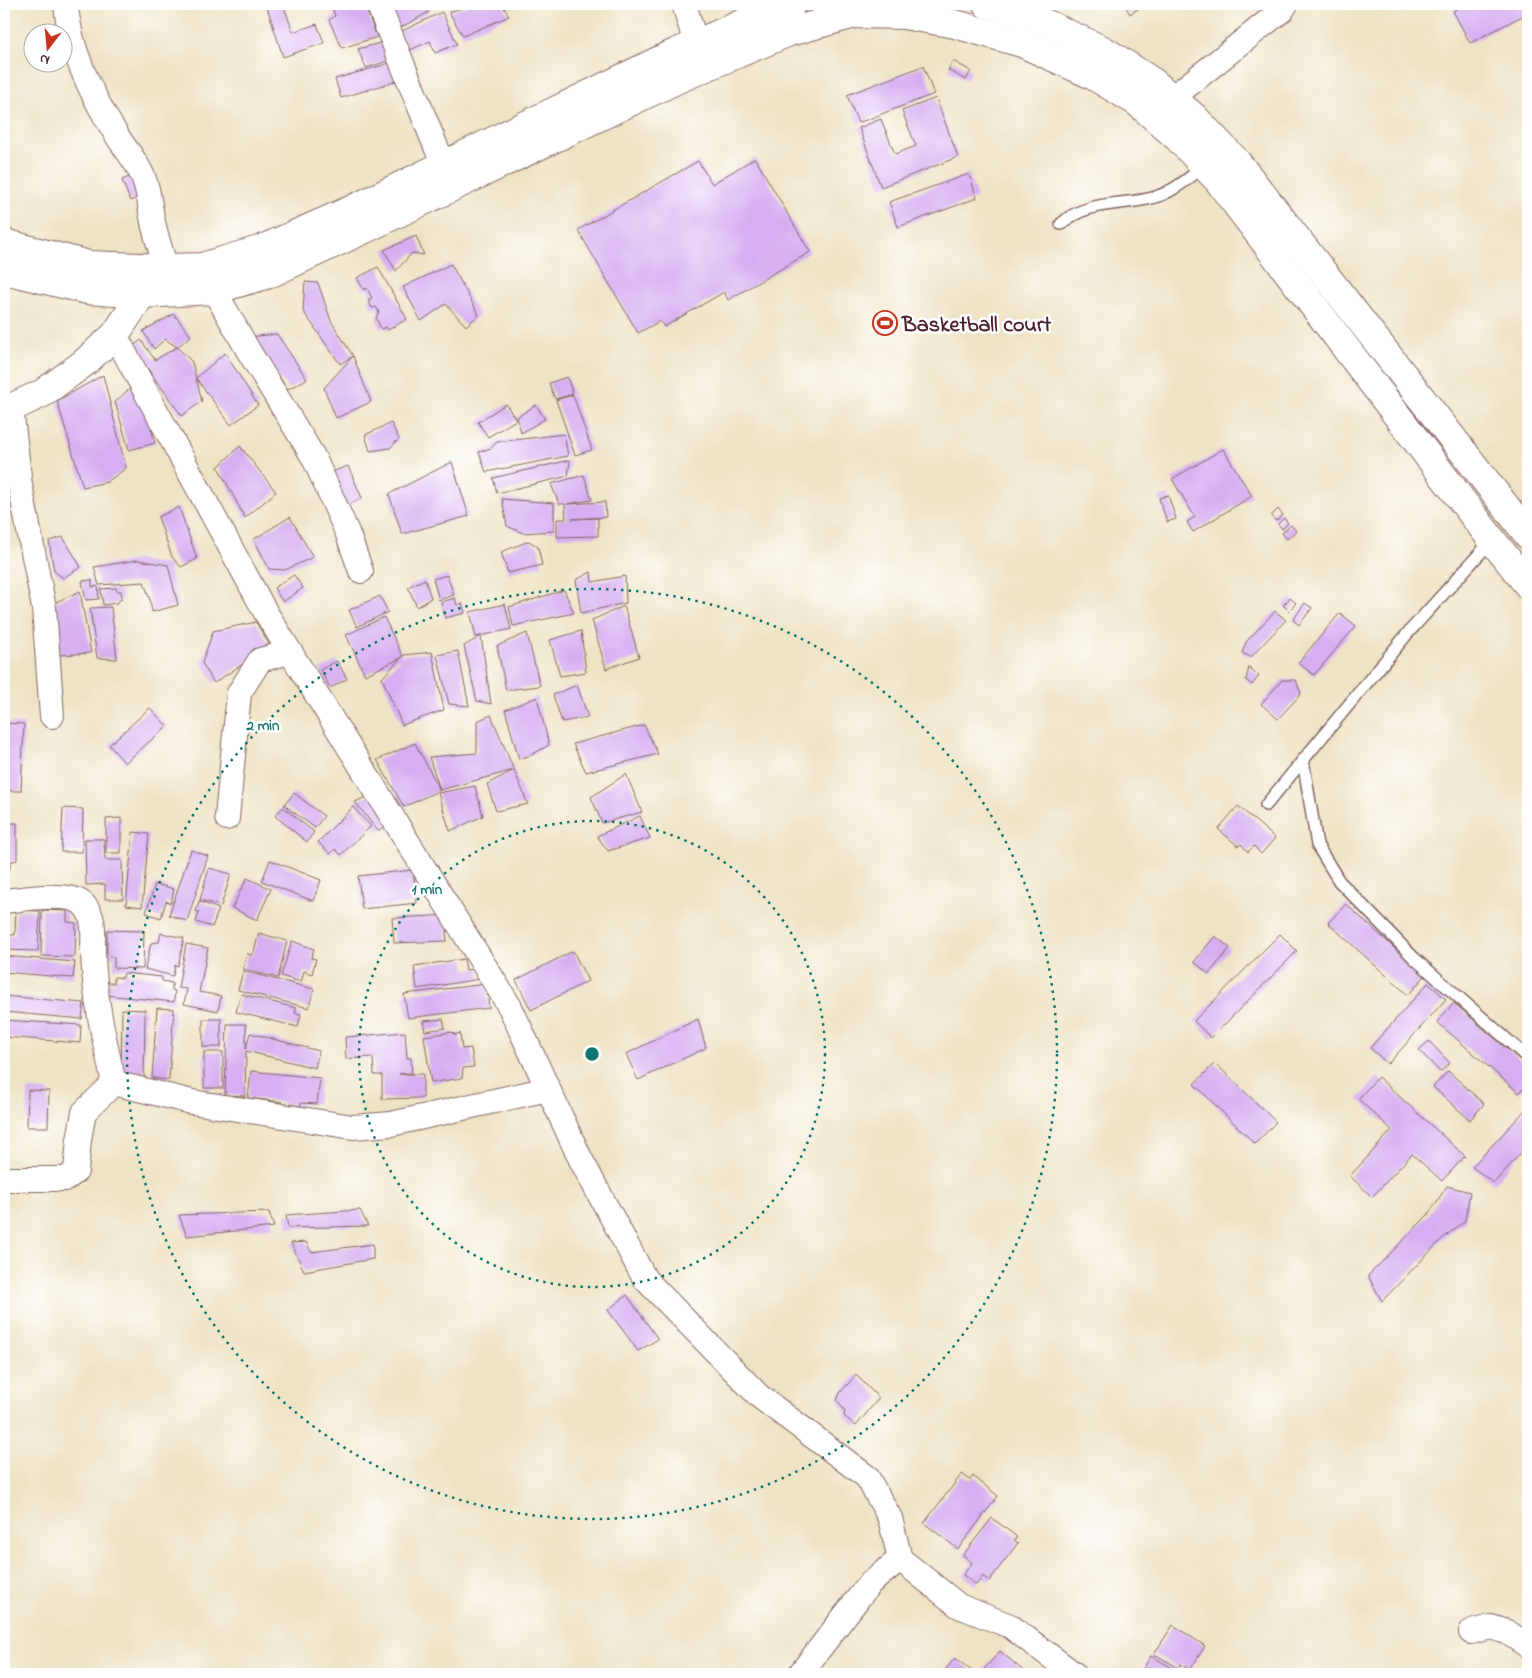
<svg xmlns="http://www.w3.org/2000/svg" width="1532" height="1678" viewBox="0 0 1532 1678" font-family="'Indie Flower',sans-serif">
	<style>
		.building { fill: #d6aef1 }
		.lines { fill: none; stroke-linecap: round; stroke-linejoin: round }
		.service-casing { stroke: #836461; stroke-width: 14 }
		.minor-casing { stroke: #836461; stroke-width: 26 }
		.tertiary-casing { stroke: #836461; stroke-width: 30 }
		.secondary-casing { stroke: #836461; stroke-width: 30 }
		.service { stroke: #fff; stroke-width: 11 }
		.minor { stroke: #fff; stroke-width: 24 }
		.tertiary { stroke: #fff; stroke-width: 28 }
		.secondary { stroke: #fff; stroke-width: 28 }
		.ring { fill: none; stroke: #0f766e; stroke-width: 2.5; stroke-dasharray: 2.5 5 }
		.labels { text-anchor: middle; stroke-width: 5; stroke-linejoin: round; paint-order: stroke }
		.poi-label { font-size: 22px; font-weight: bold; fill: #4a1f2b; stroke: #fff; text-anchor: start }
		.centre { fill: #0f766e; stroke: #fff; stroke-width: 2.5 }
		.ring-label { font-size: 15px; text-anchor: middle; font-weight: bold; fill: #0f766e; stroke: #fff; stroke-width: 5; stroke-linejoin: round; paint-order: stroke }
	</style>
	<rect width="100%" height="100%" fill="#fff"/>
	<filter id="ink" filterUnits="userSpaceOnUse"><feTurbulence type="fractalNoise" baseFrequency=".02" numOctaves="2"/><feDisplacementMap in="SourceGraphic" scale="10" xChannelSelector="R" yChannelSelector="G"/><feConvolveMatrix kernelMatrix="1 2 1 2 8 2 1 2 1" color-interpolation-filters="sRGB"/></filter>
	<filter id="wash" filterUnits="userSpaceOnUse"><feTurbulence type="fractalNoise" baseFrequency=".0096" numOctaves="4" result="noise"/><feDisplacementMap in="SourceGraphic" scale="20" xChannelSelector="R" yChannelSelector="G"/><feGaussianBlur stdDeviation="1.12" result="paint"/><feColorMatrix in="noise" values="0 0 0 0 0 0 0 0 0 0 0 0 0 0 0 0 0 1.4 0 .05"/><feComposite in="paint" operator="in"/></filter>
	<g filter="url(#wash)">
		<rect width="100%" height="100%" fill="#eee3c4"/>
		<g id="blocks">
			<g class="building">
				<path d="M266,4H283L293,32L317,24L324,43L283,57Z"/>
				<path d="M331,4H364L377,37L342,48L329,20L335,16Z"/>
				<path d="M394,4H424L429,12L396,30L386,8Z"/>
				<path d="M473,4H502L509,16L463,36L449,12Z"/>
				<path d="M1124,4H1146L1130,14Z"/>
				<path d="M1466,4H1527L1528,13L1470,43L1453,11Z"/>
				<path d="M442,12L457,44L435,53L430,41L410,50L400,32Z"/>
				<path d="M387,41L394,59L366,68L358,49Z"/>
				<path d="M953,61L971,71L966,80L948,70Z"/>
				<path d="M390,63L396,81L341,98L335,79Z"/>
				<path d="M923,66L934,94L858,123L847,95Z"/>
				<path d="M936,98L958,157L881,187L859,128L881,119L895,154L916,146L902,111Z"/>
				<path d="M4,139H6L5,170H4Z"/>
				<path d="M755,158L810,252L728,300L724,292L664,327L660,321L638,333L578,230L698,161L712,184Z"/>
				<path d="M136,174L145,195L130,201L122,180Z"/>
				<path d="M969,174L977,198L898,227L889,202Z"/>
				<path d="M416,236L424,255L412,253L396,271L384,250Z"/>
				<path d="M451,264L479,315L466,326L446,304L421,321L403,287Z"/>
				<path d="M378,267L407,319L388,330L386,327L381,329L376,318L379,312L376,307L372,308L368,300L372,298L367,288L364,290L357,278Z"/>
				<path d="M305,282L318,283L331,321L353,356L340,364L303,311Z"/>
				<path d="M174,314L191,336L177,347L165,339L154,349L143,331Z"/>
				<path d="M277,334L307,379L288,389L249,337Z"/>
				<path d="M141,340L155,360L177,347L192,362L196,378L225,353L258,405L231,425L196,378L202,401L182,416L132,347Z"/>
				<path d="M353,356L371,402L336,418L324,388Z"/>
				<path d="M103,375L126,468L107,482L83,487L57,401Z"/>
				<path d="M567,377L573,394L555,399L549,383Z"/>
				<path d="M135,384L147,412L155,443L129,450L115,402Z"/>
				<path d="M573,395L592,450L575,455L556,400Z"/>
				<path d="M506,404L516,420L488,437L478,422Z"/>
				<path d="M536,405L545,419L521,433L517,417Z"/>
				<path d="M391,423L399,439L390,448L370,451L365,435Z"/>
				<path d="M4,432L14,504L4,505Z"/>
				<path d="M564,434L568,456L486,472L479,452L491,448L497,442Z"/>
				<path d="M240,446L276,492L245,518L218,467Z"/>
				<path d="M1223,449L1252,496L1193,532L1187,522L1195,517L1172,479Z"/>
				<path d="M570,460L568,476L497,493L493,478Z"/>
				<path d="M452,462L469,516L402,534L389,494Z"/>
				<path d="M348,466L362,498L346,506L329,473Z"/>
				<path d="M584,475L592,500L567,504L605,502L606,517L572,519L598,518V536L557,537V519H566L565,504H559L551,484Z"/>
				<path d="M1168,495L1176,519L1167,522L1159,498Z"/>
				<path d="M502,499L554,503V531L523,533L507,526Z"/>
				<path d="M179,507L197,559L181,567L172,557L158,517Z"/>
				<path d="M1278,509L1283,515L1276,521L1271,516Z"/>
				<path d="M290,517L313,557L285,570L269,569L254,539Z"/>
				<path d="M1284,518L1288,523L1282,529L1278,524Z"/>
				<path d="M1291,525L1296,531L1287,539L1282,533Z"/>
				<path d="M63,537L81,567L63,578L54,571L49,541Z"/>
				<path d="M529,541L538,547L542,565L508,573L501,552Z"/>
				<path d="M138,560L168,565L178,605L152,612L150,600L144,582L99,585L94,567Z"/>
				<path d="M591,572L592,582L625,576L626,603L581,613L576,580Z"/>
				<path d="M294,575L303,588L283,602L274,588Z"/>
				<path d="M447,575L454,595L439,600L433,579Z"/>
				<path d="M425,579L431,598L417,607L408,587Z"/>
				<path d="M92,580V587L98,586L99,599L86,600L82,581Z"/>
				<path d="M116,588L117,591H121L122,598L117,603L103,605L101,589Z"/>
				<path d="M564,590L574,613L513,626L509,607Z"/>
				<path d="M80,591L91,653L60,655L52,604Z"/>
				<path d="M380,596L388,612L357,627L349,610Z"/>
				<path d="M455,598L457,605L462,603L465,613L445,618L441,602Z"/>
				<path d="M1290,598L1296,603L1289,611L1283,605Z"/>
				<path d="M1305,603L1312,608L1299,625L1293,620Z"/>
				<path d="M505,604L511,629L476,637L470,612Z"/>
				<path d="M624,606L639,657L606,669L592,620Z"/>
				<path d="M111,607L117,659L97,658L90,608Z"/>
				<path d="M1275,611L1286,620L1251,657L1242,653L1246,642Z"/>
				<path d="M1340,613L1356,626L1314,675L1298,663Z"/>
				<path d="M384,617L403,657L365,675L346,635Z"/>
				<path d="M256,622L270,646L214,683L202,663L213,631Z"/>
				<path d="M581,631L586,672L560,676L550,640Z"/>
				<path d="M527,633L540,686L506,690L497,646Z"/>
				<path d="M481,636L491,704L477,701L464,646Z"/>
				<path d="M458,651L469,706L449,704L437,655Z"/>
				<path d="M432,652L444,710L402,725L382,678L404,655Z"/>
				<path d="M337,661L347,679L330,688L320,670Z"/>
				<path d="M1249,667L1259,676L1252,685L1246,680Z"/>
				<path d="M1282,680H1296L1301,694L1278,719L1261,704Z"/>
				<path d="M577,685L588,717L562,722L553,695Z"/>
				<path d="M537,697L549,745L531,755L519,759L505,710Z"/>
				<path d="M150,708L167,726L125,763L109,745Z"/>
				<path d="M491,715L514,770L440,790L429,757L477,753V721Z"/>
				<path d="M4,723L24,724L21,791H4Z"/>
				<path d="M644,725L658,754L586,772L573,744Z"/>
				<path d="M415,743L440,790L404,807L377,760Z"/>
				<path d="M514,770L528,804L496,811L487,784Z"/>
				<path d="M626,774L642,812L602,823L591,797Z"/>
				<path d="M475,786L483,816L450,831L438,793Z"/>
				<path d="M294,793L324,816L315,828L284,805Z"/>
				<path d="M373,794L393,820L378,831L355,802Z"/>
				<path d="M1238,806L1275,838L1261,854L1254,846L1248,852L1241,844L1238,846L1218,829Z"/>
				<path d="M283,807L314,832L307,842L275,816Z"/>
				<path d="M353,807L371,826L341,855L335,849L330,854L318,842Z"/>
				<path d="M63,808L83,809L82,852H61Z"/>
				<path d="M640,816L650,838L608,851L597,836Z"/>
				<path d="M121,818V853H106V819Z"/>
				<path d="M4,823H17V860L10,862V868H4Z"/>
				<path d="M133,832L149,834L142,907L126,905Z"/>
				<path d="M85,839H104L105,860H122L123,899H105V884L86,885Z"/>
				<path d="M191,850L208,856L187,921L169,915Z"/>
				<path d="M270,860L321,880L313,901L262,881Z"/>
				<path d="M209,868L231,874L221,906L200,900Z"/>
				<path d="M413,870L417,903L362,909L358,876Z"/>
				<path d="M247,878L271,889L257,920L232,908Z"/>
				<path d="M155,884L174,889L171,903L166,901L161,918L146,913Z"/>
				<path d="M199,901L219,909L212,927L196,922L199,912L196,911Z"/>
				<path d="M1346,904L1425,976L1408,995L1328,923Z"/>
				<path d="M16,910L40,911L38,951L4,950V935H15Z"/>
				<path d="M42,910L67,911V922L76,923L75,957L41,956Z"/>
				<path d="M452,915L453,931H446L447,941L394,943L392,918Z"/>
				<path d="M107,930L144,931L143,969L114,968V957L107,955Z"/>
				<path d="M161,933L184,938L178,966L175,965L173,976L145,969L151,943L159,942Z"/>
				<path d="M259,933L287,941L278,978L243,969L247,954L253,955Z"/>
				<path d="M1280,934L1297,951L1211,1038L1194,1021Z"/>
				<path d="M1215,936L1230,948L1209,974L1194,962Z"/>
				<path d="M292,941L314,949L311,958L316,959L312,974L304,971L301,982L281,976Z"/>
				<path d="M186,944L208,948L199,992L221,996L218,1011L184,1004L187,989L178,988Z"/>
				<path d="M573,951L588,981L531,1010L516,980Z"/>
				<path d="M4,956L75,962L73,978L4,972Z"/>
				<path d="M464,959L466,970L479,968L480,979L417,989L414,966Z"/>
				<path d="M243,971L314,989L309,1008L238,990Z"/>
				<path d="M124,973L162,977V981L172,983V990L175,991L174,1002L105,995L106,983H114V977L123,978Z"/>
				<path d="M1428,983L1446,999L1388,1064L1370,1048Z"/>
				<path d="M486,984L489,1008L408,1018L404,994Z"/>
				<path d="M241,994L296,1008L295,1013L301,1014L298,1027L236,1012Z"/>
				<path d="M4,996L84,1003L82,1019L4,1012Z"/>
				<path d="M1454,1003L1528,1067V1083L1519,1093L1437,1022Z"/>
				<path d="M157,1008L174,1009L169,1080L152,1078Z"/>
				<path d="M122,1009L145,1010L144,1084L121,1083Z"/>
				<rect x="203" y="1019" width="18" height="28"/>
				<path d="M443,1019L445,1028L425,1031L423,1021Z"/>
				<path d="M698,1019L706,1048L638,1080L626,1054Z"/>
				<path d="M4,1020L81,1025L80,1043L4,1037Z"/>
				<path d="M227,1024H246V1049L250,1033L319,1051L315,1068L246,1051L245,1096L225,1095Z"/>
				<path d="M405,1032L407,1058H411L412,1073L399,1074H423V1098L382,1099V1075H374L373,1057L346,1059L345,1037Z"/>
				<path d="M452,1032L455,1035L460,1033L462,1049L471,1048L474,1067L463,1068L462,1078L431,1083L424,1036Z"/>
				<path d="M1429,1041L1450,1063L1440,1072L1419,1050Z"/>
				<rect x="204" y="1052" width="19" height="36"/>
				<path d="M1215,1063L1276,1122L1255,1144L1194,1084Z"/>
				<path d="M251,1071L320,1078L317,1104L301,1103V1106L284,1104L282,1102L248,1098Z"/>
				<path d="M1448,1071L1484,1104L1470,1120L1433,1087Z"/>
				<path d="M1378,1077L1465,1156L1442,1181L1412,1154L1372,1197L1350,1176L1392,1130L1358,1099Z"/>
				<path d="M28,1090L49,1091L48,1127H27Z"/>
				<path d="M1528,1107V1145L1494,1183L1472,1167Z"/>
				<path d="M1447,1186L1470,1192L1465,1221L1443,1238L1382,1301L1368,1276L1428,1215Z"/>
				<path d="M360,1210L368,1226L288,1228L286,1215Z"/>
				<path d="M269,1212L274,1227L187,1236L179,1215Z"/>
				<path d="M306,1242L311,1252L373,1244V1259L304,1271L291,1243Z"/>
				<path d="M627,1295L658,1339L638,1351L608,1310Z"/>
				<path d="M856,1375L879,1398L856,1426L844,1416L845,1411L837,1400L840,1393Z"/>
				<path d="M962,1474L970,1480L973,1476L998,1496L958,1549L924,1523Z"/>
				<path d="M992,1518L1017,1537L1014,1540L1018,1543L989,1581L983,1576L976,1585L963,1575L972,1563L963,1555Z"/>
				<path d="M1173,1625L1205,1646L1190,1670L1181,1664L1179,1668L1154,1654Z"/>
				<path d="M1000,1651L1027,1674H990L984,1669Z"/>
				<path d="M1151,1656L1178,1671L1176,1674H1140Z"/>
				<path d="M955,1658L976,1674H942Z"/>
			</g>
		</g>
	</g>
	<g filter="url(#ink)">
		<use href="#blocks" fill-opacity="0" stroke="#836461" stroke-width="1"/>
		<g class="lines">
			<defs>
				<g id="service">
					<path d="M1061,224C1087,200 1121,206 1152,198C1172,193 1189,178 1204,166"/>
					<path d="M1303,760L1317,845L1339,881L1414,958L1528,1058"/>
					<path d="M1266,805L1408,633L1492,540"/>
				</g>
				<g id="minor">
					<path d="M66,4C69,50 92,96 116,134C123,146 133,157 139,169C148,183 149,201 152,217C155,234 161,251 166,268"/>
					<path d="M378,4L443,164"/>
					<path d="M684,4L696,44"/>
					<path d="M1172,98L1282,10L1286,4"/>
					<path d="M214,290L248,350L314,458L347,532L361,571"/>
					<path d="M115,335L266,613L510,1007L581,1160L645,1279L759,1396L867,1477L890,1518L900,1559L959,1606L1010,1626L1074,1674"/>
					<path d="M11,408L20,485L44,608L52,716"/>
					<path d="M227,818L239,693L260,660L290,652"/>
					<path d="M4,901C22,899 69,891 83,904C96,917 93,934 93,951C94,997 104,1039 114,1083L84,1112L79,1140L76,1171L66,1179H4"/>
					<path d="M114,1083L192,1102L353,1127L391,1124L548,1089"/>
					<path d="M1471,1632L1491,1627L1507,1632L1528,1646"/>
					<path d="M800,1674L870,1583L900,1559"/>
				</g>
				<path id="tertiary" d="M4,411L43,393L84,363L115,335L142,294"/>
				<g id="secondary">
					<path d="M987,4L1034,18L1105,51L1153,82L1194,117L1237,162L1528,535"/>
					<path d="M4,243L89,265L166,268L202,267L262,249L355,208L666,57L780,7L792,4"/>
					<path d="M4,270L87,290L142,294L214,290L269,274L365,229L678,79L789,32L855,14L904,15L955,24L1022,43L1092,75L1137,102L1178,138L1217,179L1492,540L1528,585"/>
				</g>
			</defs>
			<use href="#service" class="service-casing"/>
			<use href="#minor" class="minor-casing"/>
			<use href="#tertiary" class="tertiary-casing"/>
			<use href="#secondary" class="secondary-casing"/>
			<use href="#service" class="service"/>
			<use href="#minor" class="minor"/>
			<use href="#tertiary" class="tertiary"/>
			<use href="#secondary" class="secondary"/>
		</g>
	</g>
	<g class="ring">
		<circle cx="592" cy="1054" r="233"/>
		<circle cx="592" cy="1054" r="465"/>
	</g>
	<defs>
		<symbol id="stadium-ring" viewBox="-11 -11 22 22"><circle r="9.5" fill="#fff" stroke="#c8321e" stroke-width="1.5"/><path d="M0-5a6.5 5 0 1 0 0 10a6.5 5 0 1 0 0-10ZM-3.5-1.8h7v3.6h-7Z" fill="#c8321e"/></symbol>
	</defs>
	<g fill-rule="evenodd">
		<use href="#stadium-ring" x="871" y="309" width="28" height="28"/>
	</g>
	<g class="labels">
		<g class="poi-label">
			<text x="902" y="331">Basketball court</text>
		</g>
	</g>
	<circle cx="592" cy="1054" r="8" class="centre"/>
	<g class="ring-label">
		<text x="263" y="730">2 min</text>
		<text x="427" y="894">1 min</text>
	</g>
	<rect width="1532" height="1678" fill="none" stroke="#fff" stroke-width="20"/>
	<g transform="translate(48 48) rotate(196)"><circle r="24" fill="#ffffff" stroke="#b7a5aa"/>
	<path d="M0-4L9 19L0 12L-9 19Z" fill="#c8321e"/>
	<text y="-8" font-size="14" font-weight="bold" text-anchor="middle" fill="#4a1f2b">N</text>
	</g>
</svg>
